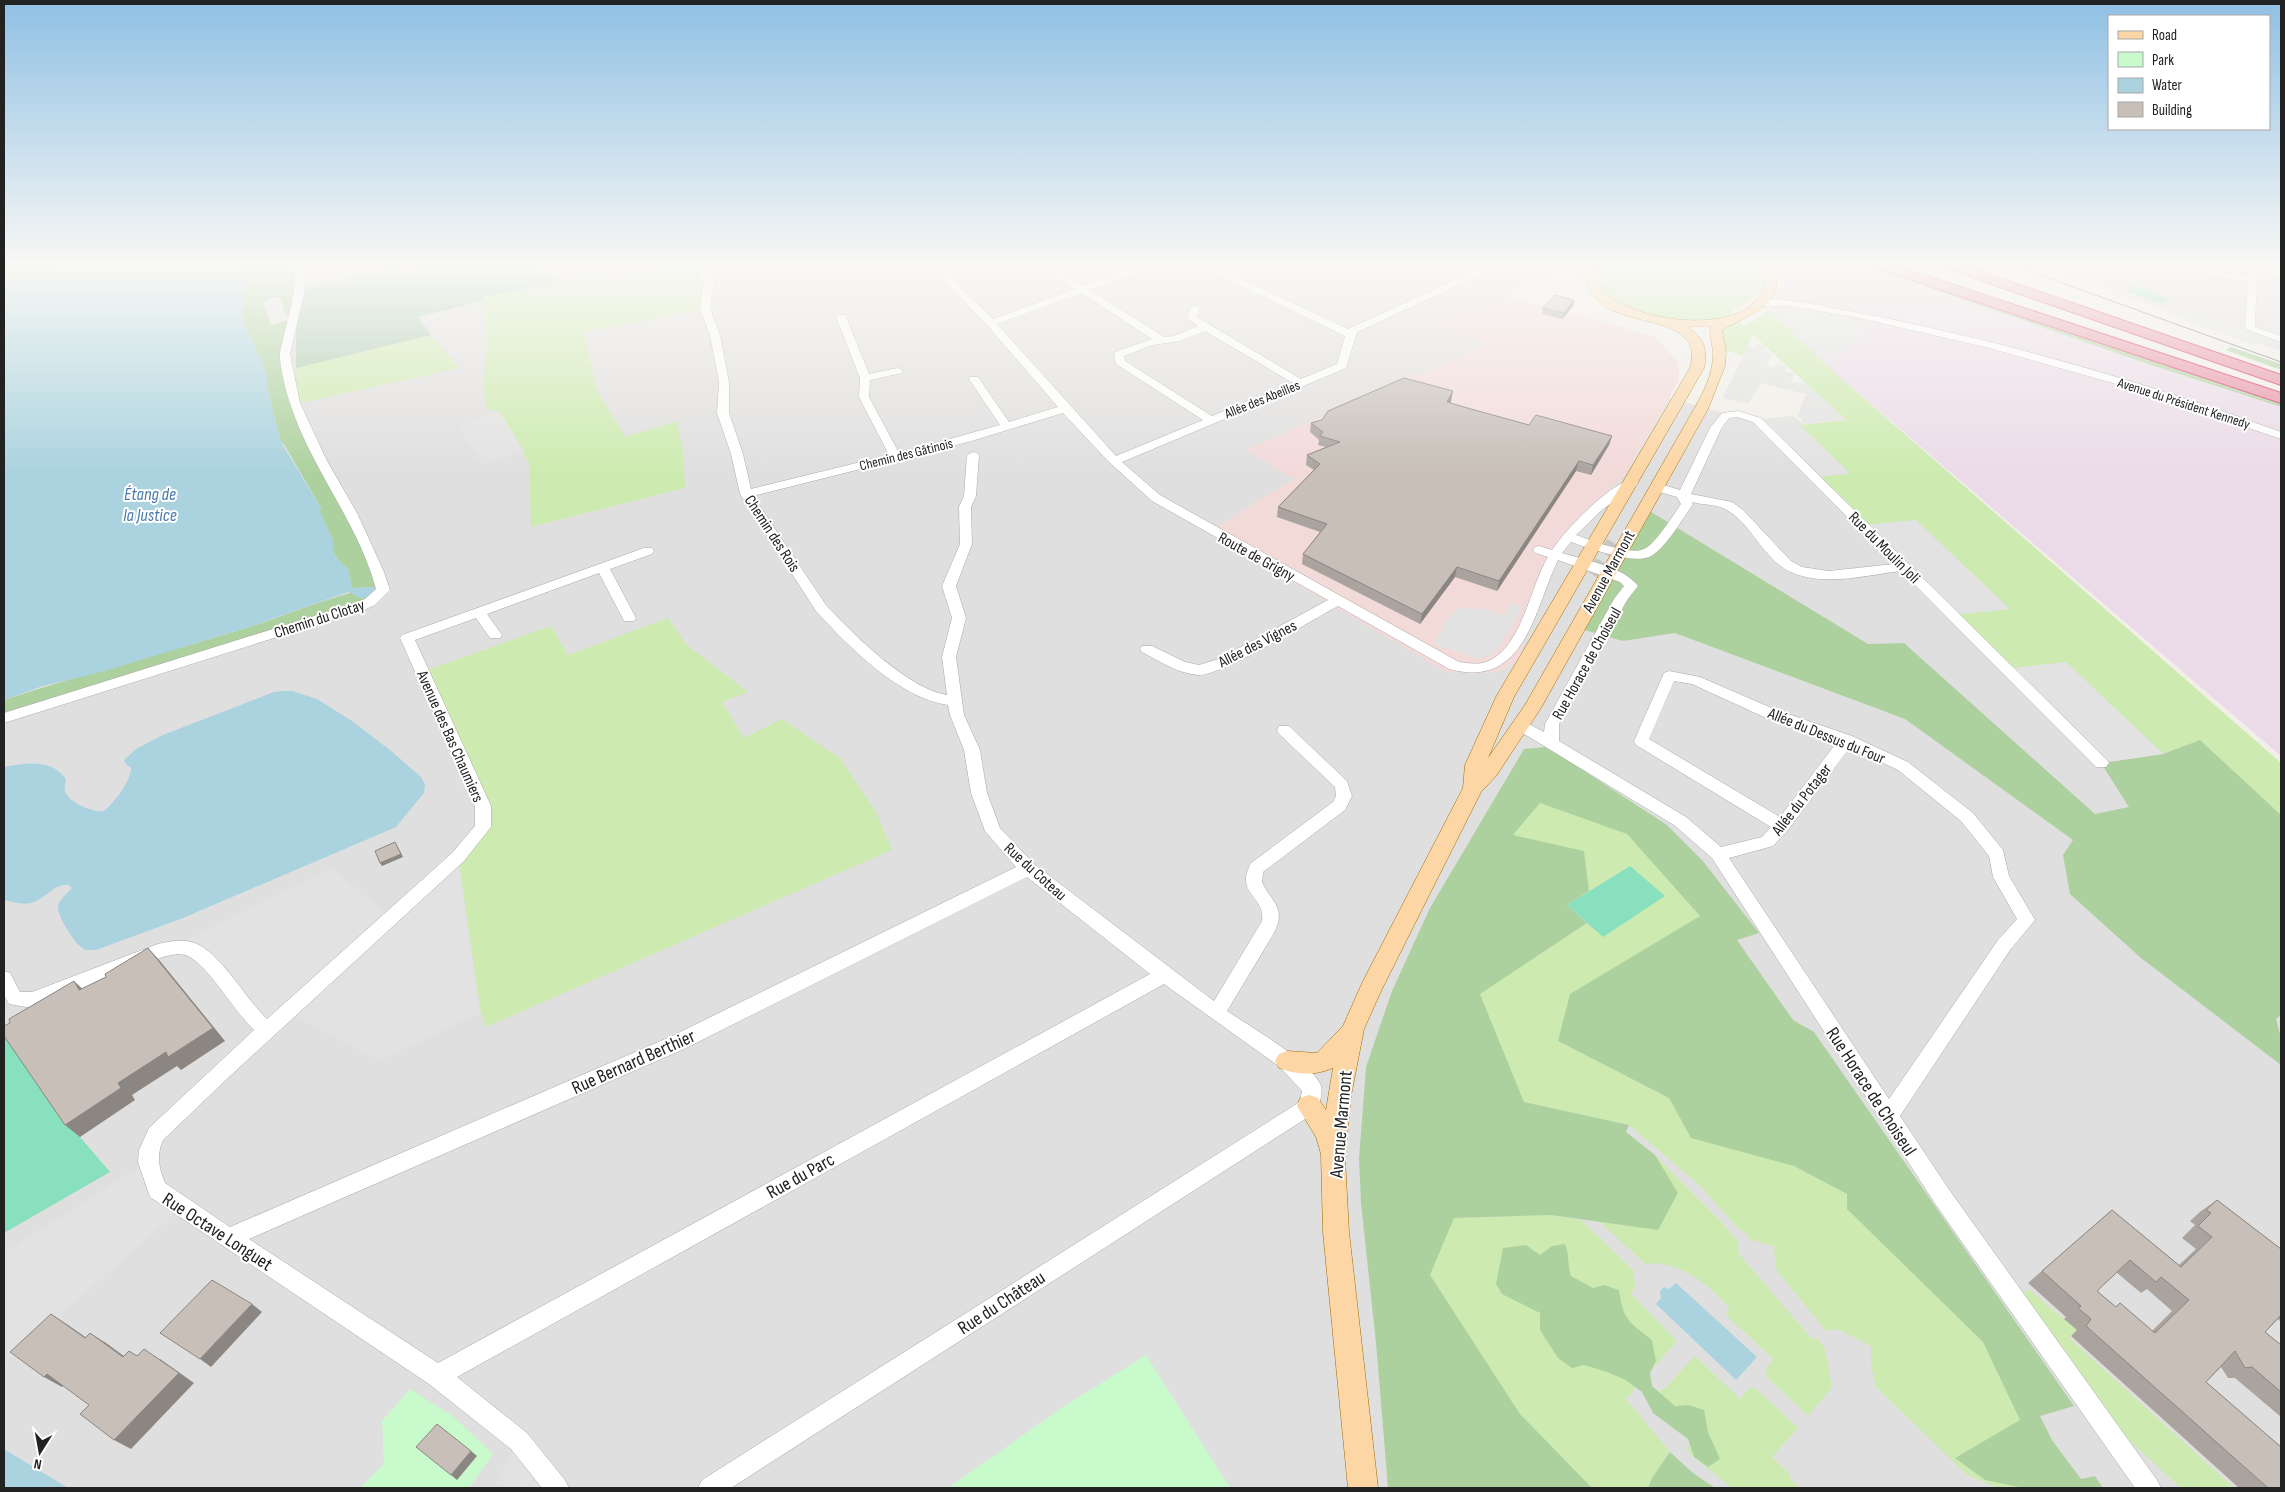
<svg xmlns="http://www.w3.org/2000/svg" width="2285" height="1492" viewBox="0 0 2285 1492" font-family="'Sofia Sans Condensed',sans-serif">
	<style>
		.residential { fill: #e0dfdf }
		.commercial { fill: #f2dad9 }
		.industrial { fill: #ebdbe8 }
		.grass { fill: #cdebb0; fill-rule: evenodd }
		.forest { fill: #add19e }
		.cemetery { fill: #aacbaf }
		.park { fill: #c8facc }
		.pitch { fill: #88e0be }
		.parking { fill: #e2e2e2 }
		.water { fill: #aad3df }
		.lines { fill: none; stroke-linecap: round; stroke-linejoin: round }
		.major-tunnel { stroke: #c8c6c1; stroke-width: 16; stroke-dasharray: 16 8; stroke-linecap: butt }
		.minor-casing { stroke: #a9a9a9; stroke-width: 1 }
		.major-casing { stroke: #a06b00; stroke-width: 1 }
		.highway-casing { stroke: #dc2a67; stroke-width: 2 }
		.minor { fill: #fff; fill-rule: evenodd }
		.major { fill: #fcd6a4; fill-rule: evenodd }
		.highway { fill: #e892a2; fill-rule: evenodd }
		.tram { stroke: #707070; stroke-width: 1 }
		.wall { fill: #aba49e; fill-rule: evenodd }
		.shaded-wall { fill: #8b8681 }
		.building { fill: #c7bfb8; stroke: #8b8681; fill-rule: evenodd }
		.labels { text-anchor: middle; stroke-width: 4; stroke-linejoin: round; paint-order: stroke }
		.far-street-label { font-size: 14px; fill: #222; stroke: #fff }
		.street-label { font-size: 16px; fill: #222; stroke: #fff }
		.water-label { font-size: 18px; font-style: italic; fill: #4a7aab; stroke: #fff }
		.near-street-label { font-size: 19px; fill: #222; stroke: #fff }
	</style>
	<rect width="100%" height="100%" fill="#f2efe9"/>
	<g class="residential">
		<path d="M4,266H1573L1440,324L1489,344L1246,450L1296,479L1208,532L1483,673L1500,671L1519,659L1544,571L1582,515L1625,475L1669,398L1751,420L1793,416L2281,804V1488H4Z"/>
		<path d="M2039,266H2281V351Z"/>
	</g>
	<path class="commercial" d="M1502,295L1547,307L1553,301L1573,306L1568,312L1656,337L1678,362L1679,380L1625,475L1582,515L1544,571L1519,659L1500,671L1483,673L1446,672L1208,532L1295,479L1246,450L1488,344L1439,324Z"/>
	<path class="industrial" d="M1773,266H1870L2151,365L2281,407V756L1828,367L1769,310L1775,304L1782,287L1781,278Z"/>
	<g class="grass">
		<path d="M681,266H701L709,282L705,309L584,332L596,388L625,437L677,421L683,452L685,488L531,527L529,463L500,412L487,409L483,389L487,348L482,297L600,274L608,282Z"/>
		<path d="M1604,266H1757C1780,289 1746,302 1730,313L1731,316C1715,321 1697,323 1680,321C1655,319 1580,303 1604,266Z"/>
		<path d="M1769,310L1828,367L2281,763V815L2200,740L2163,754L2066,662L2008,669L1953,615L2009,609L1864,525L1814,477L1850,473L1800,425L1846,420L1753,335L1743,356L1726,350L1722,337V328L1740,322L1745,326Z"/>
		<path d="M431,335L460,368L296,404V368Z"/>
		<path d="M668,618L687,645L748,692L722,702L744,738L782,719L840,758L876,812L892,850L486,1027L481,1014L458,857L483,827V806L422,672L551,626L568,655Z"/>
		<path d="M1540,803L1619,823L1700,916L1558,1041L1669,1098L1691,1138L1816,1171L1850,1186L1992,1346L2021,1421L2030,1488H1998L1967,1475L1876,1387L1871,1364V1346L1838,1329L1826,1331L1777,1271L1774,1253L1775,1247L1749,1239L1745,1232L1739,1229L1699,1185L1629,1125L1524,1102L1480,994L1512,836ZM1548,865L1589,891L1630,866L1604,937L1587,923L1536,957Z"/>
		<path d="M1655,1155L1723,1224L1737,1240L1739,1254L1812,1339L1817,1338L1825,1349L1832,1387L1808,1416L1767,1377L1765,1370L1773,1359L1726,1315L1729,1308C1711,1285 1675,1258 1645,1264L1598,1220L1622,1195Z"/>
		<path d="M1551,1215L1581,1220L1634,1271L1633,1276L1636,1285L1631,1294L1677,1341L1626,1399L1670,1452L1652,1478L1648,1488H1592L1520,1414L1430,1275L1453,1218Z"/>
		<path d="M2028,1289L2077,1330L2069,1338L2234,1488H2181L2118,1430L2022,1296Z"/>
		<path d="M1695,1356L1740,1399L1749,1388H1755L1798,1428L1772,1457L1790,1474V1478L1799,1488H1732L1691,1455L1687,1449L1691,1441L1653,1413V1396L1666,1387Z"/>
	</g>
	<g class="forest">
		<path d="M4,266H70L4,282Z"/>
		<path d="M245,266H298L301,275L285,354L295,396L383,584L361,606L4,718V700C85,673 167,653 249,627C291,614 332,595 376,587L352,588L348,569L337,559L333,551V540L319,511L321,508L284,444L281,442L267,388V374L241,315L244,305Z"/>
		<path d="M1866,266L1889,270L2281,402V407L2151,365Z"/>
		<path d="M2231,347L2281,364V370L2226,350Z"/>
		<path d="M1648,510L1868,644L1904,643L2095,814L2129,807L2101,763L2163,754L2200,740L2281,815V1015L2276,1019L2281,1038V1065L2141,958L2070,894L2063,855L2073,840L1905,719L1675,633L1623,641L1581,629Z"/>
		<path d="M1545,747L1552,750L1667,825L1702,860L1759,933L1737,940L1793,1020L1814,1032L2074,1406L2040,1416L2052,1440L2081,1479L2095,1476L2103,1488H2024L1985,1480L1955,1458L2020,1420L1983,1342L1847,1209V1194L1794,1166L1691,1138L1669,1098L1558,1041L1570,994L1700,916L1627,834L1540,803L1513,835L1584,851L1589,891L1567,905L1587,923L1480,994L1524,1102L1629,1125L1626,1132L1655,1155L1678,1193L1658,1230L1551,1215L1454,1218L1430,1275L1520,1414L1592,1488H1388L1376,1343L1361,1203L1359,1159L1366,1067L1392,991L1430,908L1524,749Z"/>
		<path d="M1565,1244C1570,1255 1567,1264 1571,1276L1593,1288L1604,1285L1619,1290C1623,1320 1629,1322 1652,1340L1656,1361L1650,1373L1652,1386L1675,1406L1688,1405L1704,1410L1708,1432L1720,1459L1708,1467L1694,1457L1688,1439L1653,1413L1642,1392L1624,1379L1604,1371L1584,1365L1572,1368L1558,1358L1540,1330V1313L1502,1294L1496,1284L1503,1248L1526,1245L1540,1255L1552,1246Z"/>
		<path d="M1670,1452L1693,1473L1715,1488H1648L1652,1478Z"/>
	</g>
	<path class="cemetery" d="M430,266H530L566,281L483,297V301L418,317L431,335L296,368V324L306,288L394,267L404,273Z"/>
	<g class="park">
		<path d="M1146,1355L1230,1488H948L1060,1409Z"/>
		<path d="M410,1389L454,1417L493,1454L469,1488H360L384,1464L382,1421Z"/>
	</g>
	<g class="pitch">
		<path d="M2134,286L2170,299L2162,304L2126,291Z"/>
		<path d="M1630,866L1665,896L1603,937L1567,905Z"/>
		<path d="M4,1027L80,1137L110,1172L4,1233Z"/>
	</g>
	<g class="parking">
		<path d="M273,297H280L285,314L292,319L271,325L263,302Z"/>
		<path d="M1795,306L1876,324L1873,329L1826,364L1777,315L1780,307Z"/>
		<path d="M2181,308L2239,328L2268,339L2255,345L2168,314Z"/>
		<path d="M1757,344L1765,346L1763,351L1772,354L1767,366L1774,368L1777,364L1786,366L1785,372L1794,373L1791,383L1804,382L1847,420L1804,424L1798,415L1806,394L1761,383L1748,404L1723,398L1748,346L1755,348Z"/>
		<path d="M500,412L524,451L482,465L458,427Z"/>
		<path d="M1791,417L1850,474L1814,477L1757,420Z"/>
		<path d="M1916,520L2010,609L1953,615L1864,525Z"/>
		<path d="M1511,603L1523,607L1496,652L1490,655L1478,659L1434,644L1445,623L1458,608L1485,609L1504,616Z"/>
		<path d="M2066,662L2163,754L2101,763L2008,669Z"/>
		<path d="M458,857L480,1013L379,1061L288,1012L267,1031L214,969L178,944L331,868L392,918Z"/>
		<path d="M147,1162L182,1208L4,1364V1253Z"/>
		<path d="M519,1441L557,1488H493Z"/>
	</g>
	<g class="water">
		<path d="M70,266H245L244,305L241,315L267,374V388L281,442L321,508L320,512L333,540V551L337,559L348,569L352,588L376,587L372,594L363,599L348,592L249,627L101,672L43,686L4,700V282Z"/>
		<path d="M282,691H292L317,699L352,721L390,750L421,777L425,784L424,793L396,827L183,918L96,950C90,950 85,951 81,947C73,941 58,917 58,907C58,900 68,893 72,888L69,885C54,883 46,899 31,903C23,905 12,902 4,900V767C26,763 51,758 66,779C65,783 64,788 65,791C68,802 93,813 104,811C114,803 131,781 131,768L125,763L124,760L136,749L163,735L274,692Z"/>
		<path d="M1676,1283L1757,1357L1736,1380L1656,1304L1661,1298L1660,1291L1664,1287L1669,1289Z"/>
		<path d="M4,1449L68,1488H4Z"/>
	</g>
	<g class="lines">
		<path class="major-tunnel" d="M1595,576L1614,543"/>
		<defs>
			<g id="minor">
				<path d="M294,266H302L306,275L305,288L290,354L300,403L327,461L357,513L384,572L390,590L375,605L366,609L4,723V713L356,603L365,599L376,589C358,522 311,469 290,403C286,391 280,367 280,355C280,349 283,342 284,336C289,313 298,289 294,266Z"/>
				<path d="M697,266H706L714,282L710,309L720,335L729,382V413L743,454L751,489L889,455L859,397L860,378L836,317L838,315H844L846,317L869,374L898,368L903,371L902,373L870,380L869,397L899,453L1000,425L969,379L970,377H978L1009,422L1058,407L987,325L930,266H939L993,319L1075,289L1041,266H1051L1083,286L1140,266H1152L1151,268L1090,290L1164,337L1174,336L1198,326L1187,318L1192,306H1198L1200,308L1197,317L1301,379L1337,364L1345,336L1204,268L1203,266H1214L1348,329L1486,266H1497L1496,268L1357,332L1346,368L1122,462L1160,495L1459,662C1468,663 1478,665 1486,662C1522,649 1530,586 1548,557L1535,553L1533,550L1535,547L1539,546L1552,550C1566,529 1607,486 1632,479L1638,483L1636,486L1603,509L1576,535C1591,540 1630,556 1644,549C1656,544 1673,515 1681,504L1677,497L1653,490L1651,487L1653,484L1657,483L1680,490L1710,428L1722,413L1738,411L1761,418L2106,759L2109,763L2106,767H2096L1901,571C1867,575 1824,587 1791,572C1763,560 1752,523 1725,509C1716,504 1702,505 1692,502L1693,504C1684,517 1663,552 1649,557C1630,564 1590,548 1571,542L1562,553C1585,560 1624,567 1638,586L1627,600L1559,724V741L1686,817L1721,847L1762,837L1771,827L1636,745L1634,741L1664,673L1669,671L1700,677L1774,709L1852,736L1908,762L1973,813L2003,850L2009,876L2035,920L2010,950L1900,1116L1950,1191L2157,1480L2161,1488H2135L1936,1205L1712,858L1674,825L1516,729L1514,725L1516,721L1521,720L1544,732L1545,724L1614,599L1624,586L1620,582L1558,560C1534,609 1526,690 1449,669L1338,606C1312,620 1223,675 1199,675C1179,674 1159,661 1142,652L1140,649L1142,646H1152L1185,662L1199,665L1219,659L1328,600L1152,501L1107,460L1063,413L968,442L753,496L826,605C852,633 908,689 947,695L942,657L952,618L942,586L960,544L959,507L964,496L967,455L973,452L977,453L979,455L976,496L971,507L972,544L956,586L966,618L956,657L964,715L980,750L987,793L1000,828L1034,864L1214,1001L1262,921C1266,895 1234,895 1251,863L1333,802L1336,796L1335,787L1279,734L1277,730L1279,726H1289L1347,781L1352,796L1345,810L1263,872L1262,882C1271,902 1287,907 1274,933L1227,1011C1248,1025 1313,1063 1321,1086C1323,1093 1319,1105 1316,1112L731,1488H698L702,1480L1295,1105L1300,1101L1302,1091L1280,1067L1164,984L457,1377L527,1433L565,1480L569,1488H542L511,1449L429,1384L150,1197L138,1162L139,1150L149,1128L254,1030C233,1010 213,972 190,957C182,952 169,955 160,958L32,1008L9,1004L4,995V971L10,973L20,992H32L158,944C171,941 187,938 199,945C223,957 246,999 267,1019L452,853L475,826V806L400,638L402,635L644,548H652L654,551L652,554L610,569L636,618L634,621H624L599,573L487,614L502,635L500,638H490L476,618L415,640L491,806V827L464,861L230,1076L163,1140C156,1156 159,1168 165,1183L230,1227L670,1037L1016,867L985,831L971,793L964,750L950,715L948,705C899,698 849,647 816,611L740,494L731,454L717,413L719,382L710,335L700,309L704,282ZM1082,293L1152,339L1115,352L1114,354L1116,364L1203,420L1116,456L997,324ZM1205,331L1293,383L1212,416L1125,361L1124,356L1152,345L1180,341ZM1737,417L1753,422L1894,564L1829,571L1802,567L1791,561L1743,510L1732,502L1691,494L1721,429L1729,418ZM1674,681L1692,684L1764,717L1837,742L1780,817L1649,739ZM1850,747L1898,770L1961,821L1989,856L1993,877L2017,919L1998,940L1889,1099L1729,858L1773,846L1788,830ZM1027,877L1150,974L438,1363L249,1239L684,1049Z"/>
				<path d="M1299,266H1323L1311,272Z"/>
				<path d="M1546,266H1558L1553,269Z"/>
				<path d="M1575,266H1586L1595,272L1587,274Z"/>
				<path d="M2175,266H2192L2248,277V269L2242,268L2241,266H2257L2281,270V276L2257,271L2255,327L2281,336V342L2245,329L2248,282L2180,269Z"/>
				<path d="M1773,299C1793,300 1812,304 1832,308C1862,313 1892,319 1922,326C2044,353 2164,389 2281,432V439L2134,389L1989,348L1864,319L1791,306H1763L1758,303L1760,301Z"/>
			</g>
			<path id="major" d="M1589,266H1601L1596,275C1598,281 1599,288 1604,292C1633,320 1725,334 1754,302C1759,297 1764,293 1765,286C1766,278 1761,272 1757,266H1769C1795,301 1746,316 1722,330L1726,351L1725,366L1708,409L1541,708L1496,776L1481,792L1382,989L1364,1029L1351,1096L1345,1159L1349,1232L1378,1488H1348L1323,1232L1321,1154L1316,1137L1297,1106L1300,1098L1309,1095L1318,1098L1326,1110L1333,1068C1314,1076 1298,1075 1279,1068L1275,1061L1279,1054L1287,1051L1317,1053L1343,1026L1363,981L1463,788L1465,765L1496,697L1690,368C1706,310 1616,332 1591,293C1587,288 1586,281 1584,275ZM1711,326C1708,335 1714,347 1713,357C1712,376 1703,393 1694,409L1525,705L1488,758L1514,697L1704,368C1708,350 1704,337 1687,327Z"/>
			<g id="highway">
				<path d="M1877,266H1897L2281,393V403L1879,269Z"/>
				<path d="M1946,266H1965L2281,375V385L1948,269Z"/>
			</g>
		</defs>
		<use href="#minor" class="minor-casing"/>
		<use href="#major" class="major-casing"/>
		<use href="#highway" class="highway-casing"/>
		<use href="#minor" class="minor"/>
		<use href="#major" class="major"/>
		<use href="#highway" class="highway"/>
		<path class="tram" d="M2015,266L2281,362"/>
	</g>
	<g class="wall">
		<path d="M1573,306L1562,319L1542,314L1543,308Z"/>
		<path d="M1451,401L1450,403L1529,425L1612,436L1609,445L1591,475L1576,471L1497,591L1455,577L1420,624L1302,564L1303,554L1320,532L1277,517L1278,507L1314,470L1306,465L1307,455L1326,447L1318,445L1319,440L1310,432L1311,423Z"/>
		<path d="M2217,1200L2281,1249V1322L2278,1319L2265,1332L2281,1345V1417L2235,1378H2228L2221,1367L2206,1382L2281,1447V1488H2239L2071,1336L2077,1330L2064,1319L2066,1317L2028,1283L2112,1210L2179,1265L2196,1249L2182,1238L2195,1225L2190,1221L2201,1211ZM2116,1272L2141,1293L2147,1289L2172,1311L2152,1331L2120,1303L2115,1307L2098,1292V1290Z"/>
	</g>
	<g class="shaded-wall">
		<path d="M1574,300L1573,306L1562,319L1564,313Z"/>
		<path d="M1453,391L1451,401L1445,412L1447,402Z"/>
		<path d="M1612,436L1609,445L1591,475L1593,465Z"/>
		<path d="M1579,461L1576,471L1497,591L1499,581Z"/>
		<path d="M1457,567L1455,577L1420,624L1422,614Z"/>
		<path d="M395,842L403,857L382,866L380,863Z"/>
		<path d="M148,948L160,961L225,1041L181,1070L177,1066L132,1095L135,1100L80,1137L65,1125L118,1083Z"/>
		<path d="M74,981L88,994L79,990Z"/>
		<path d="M252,1304L262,1312L211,1367L200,1359Z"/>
		<path d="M51,1314L68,1325L101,1348L85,1338Z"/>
		<path d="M90,1333L106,1343L139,1367L123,1357Z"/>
		<path d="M160,1359L194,1383L131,1449L114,1440Z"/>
		<path d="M47,1374L65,1384L62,1387L44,1377Z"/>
		<path d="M471,1451L477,1456L457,1480L451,1475Z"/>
	</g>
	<g class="building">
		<path d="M1554,295L1574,300L1564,313L1543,308Z"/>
		<path d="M1404,378L1453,391L1447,402L1471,409L1529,425L1536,415L1612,436L1593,465L1579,461L1499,581L1457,567L1422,614L1303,554L1327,524L1278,507L1320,464L1307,455L1340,442L1320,436L1323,432L1311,423L1322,420L1328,411Z"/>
		<path d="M395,842L401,854L380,863L375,851Z"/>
		<path d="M148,948L213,1028L168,1057L166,1052L118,1083L121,1088L65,1125L4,1036V1026L10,1023L9,1019L74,981L79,990L106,977L105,974Z"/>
		<path d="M2217,1200L2281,1249V1315L2265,1332L2281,1345V1392L2252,1367L2245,1368L2235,1351L2206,1382L2281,1447V1487L2280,1488H2268L2086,1326L2091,1319L2078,1308L2081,1306L2042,1271L2112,1210L2181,1267L2212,1237L2198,1226L2211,1213L2206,1210ZM2130,1260L2156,1282L2161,1277L2189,1300L2155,1333L2120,1303L2116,1307L2098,1292V1290Z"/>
		<path d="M212,1280L252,1304L200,1359L160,1333Z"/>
		<path d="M51,1314L85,1338L90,1333L123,1357L129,1351L137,1356L144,1349L179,1373L114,1440L80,1414L89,1405L47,1374L44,1377L10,1352Z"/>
		<path d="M437,1424L471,1451L451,1475L416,1447Z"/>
	</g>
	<linearGradient id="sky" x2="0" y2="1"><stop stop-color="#8fc0e4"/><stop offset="0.56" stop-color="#f9f8f5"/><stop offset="1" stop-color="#f9f8f5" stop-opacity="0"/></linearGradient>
	<rect width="2285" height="474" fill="url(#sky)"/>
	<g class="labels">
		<g class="far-street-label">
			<text transform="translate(1262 399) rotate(-22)" y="5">Allée des Abeilles</text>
			<text transform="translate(2184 403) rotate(18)" y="5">Avenue du Président Kennedy</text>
			<text transform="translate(906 454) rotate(-14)" y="5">Chemin des Gâtinois</text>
		</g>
		<g class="street-label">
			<text transform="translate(773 533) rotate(57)" y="6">Chemin des Rois</text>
			<text transform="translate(1885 547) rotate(45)" y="6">Rue du Moulin Joli</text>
			<text transform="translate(1257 556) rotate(29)" y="6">Route de Grigny</text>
			<text transform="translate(1608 571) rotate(-61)" y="6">Avenue Marmont</text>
			<text transform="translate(319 618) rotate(-18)" y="6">Chemin du Clotay</text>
			<text transform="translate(1257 643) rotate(-27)" y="6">Allée des Vignes</text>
			<text transform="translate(1586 663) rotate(-61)" y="6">Rue Horace de Choiseul</text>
			<text transform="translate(1827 735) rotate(22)" y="6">Allée du Dessus du Four</text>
			<text transform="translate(451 736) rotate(66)" y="6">Avenue des Bas Chaumiers</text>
			<text transform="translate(1801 799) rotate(-52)" y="6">Allée du Potager</text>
			<text transform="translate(1036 871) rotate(42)" y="6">Rue du Coteau</text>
		</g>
		<g class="water-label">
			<text x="150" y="500">Étang de<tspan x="150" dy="21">la Justice</tspan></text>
		</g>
		<g class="near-street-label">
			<text transform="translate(633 1061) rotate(-24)" y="7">Rue Bernard Berthier</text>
			<text transform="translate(1872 1091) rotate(57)" y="7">Rue Horace de Choiseul</text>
			<text transform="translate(1340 1124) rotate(-85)" y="7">Avenue Marmont</text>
			<text transform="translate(800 1175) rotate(-29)" y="7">Rue du Parc</text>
			<text transform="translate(218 1231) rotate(33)" y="7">Rue Octave Longuet</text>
			<text transform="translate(1001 1302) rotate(-33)" y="7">Rue du Château</text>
		</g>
	</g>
	<rect width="2285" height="1492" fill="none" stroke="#222222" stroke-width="10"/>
	<rect x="2108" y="15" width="162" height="115" fill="#ffffff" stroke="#a7a7a7"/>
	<rect x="2118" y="31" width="25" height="8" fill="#fcd6a4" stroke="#a7a7a7"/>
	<text x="2152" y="40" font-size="15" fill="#222222">Road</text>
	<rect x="2118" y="52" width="25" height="15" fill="#c8facc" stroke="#a7a7a7"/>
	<text x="2152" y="65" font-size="15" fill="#222222">Park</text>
	<rect x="2118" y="78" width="25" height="15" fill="#aad3df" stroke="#a7a7a7"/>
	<text x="2152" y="90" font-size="15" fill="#222222">Water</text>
	<rect x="2118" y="102" width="25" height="15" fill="#c7bfb8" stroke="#a7a7a7"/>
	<text x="2152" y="115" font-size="15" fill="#222222">Building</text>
	<g transform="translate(40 1452) rotate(191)" stroke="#ffffff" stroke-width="4" paint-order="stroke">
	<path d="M0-4L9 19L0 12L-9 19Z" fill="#222222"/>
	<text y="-8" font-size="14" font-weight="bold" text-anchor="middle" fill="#222222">N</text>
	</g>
</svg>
